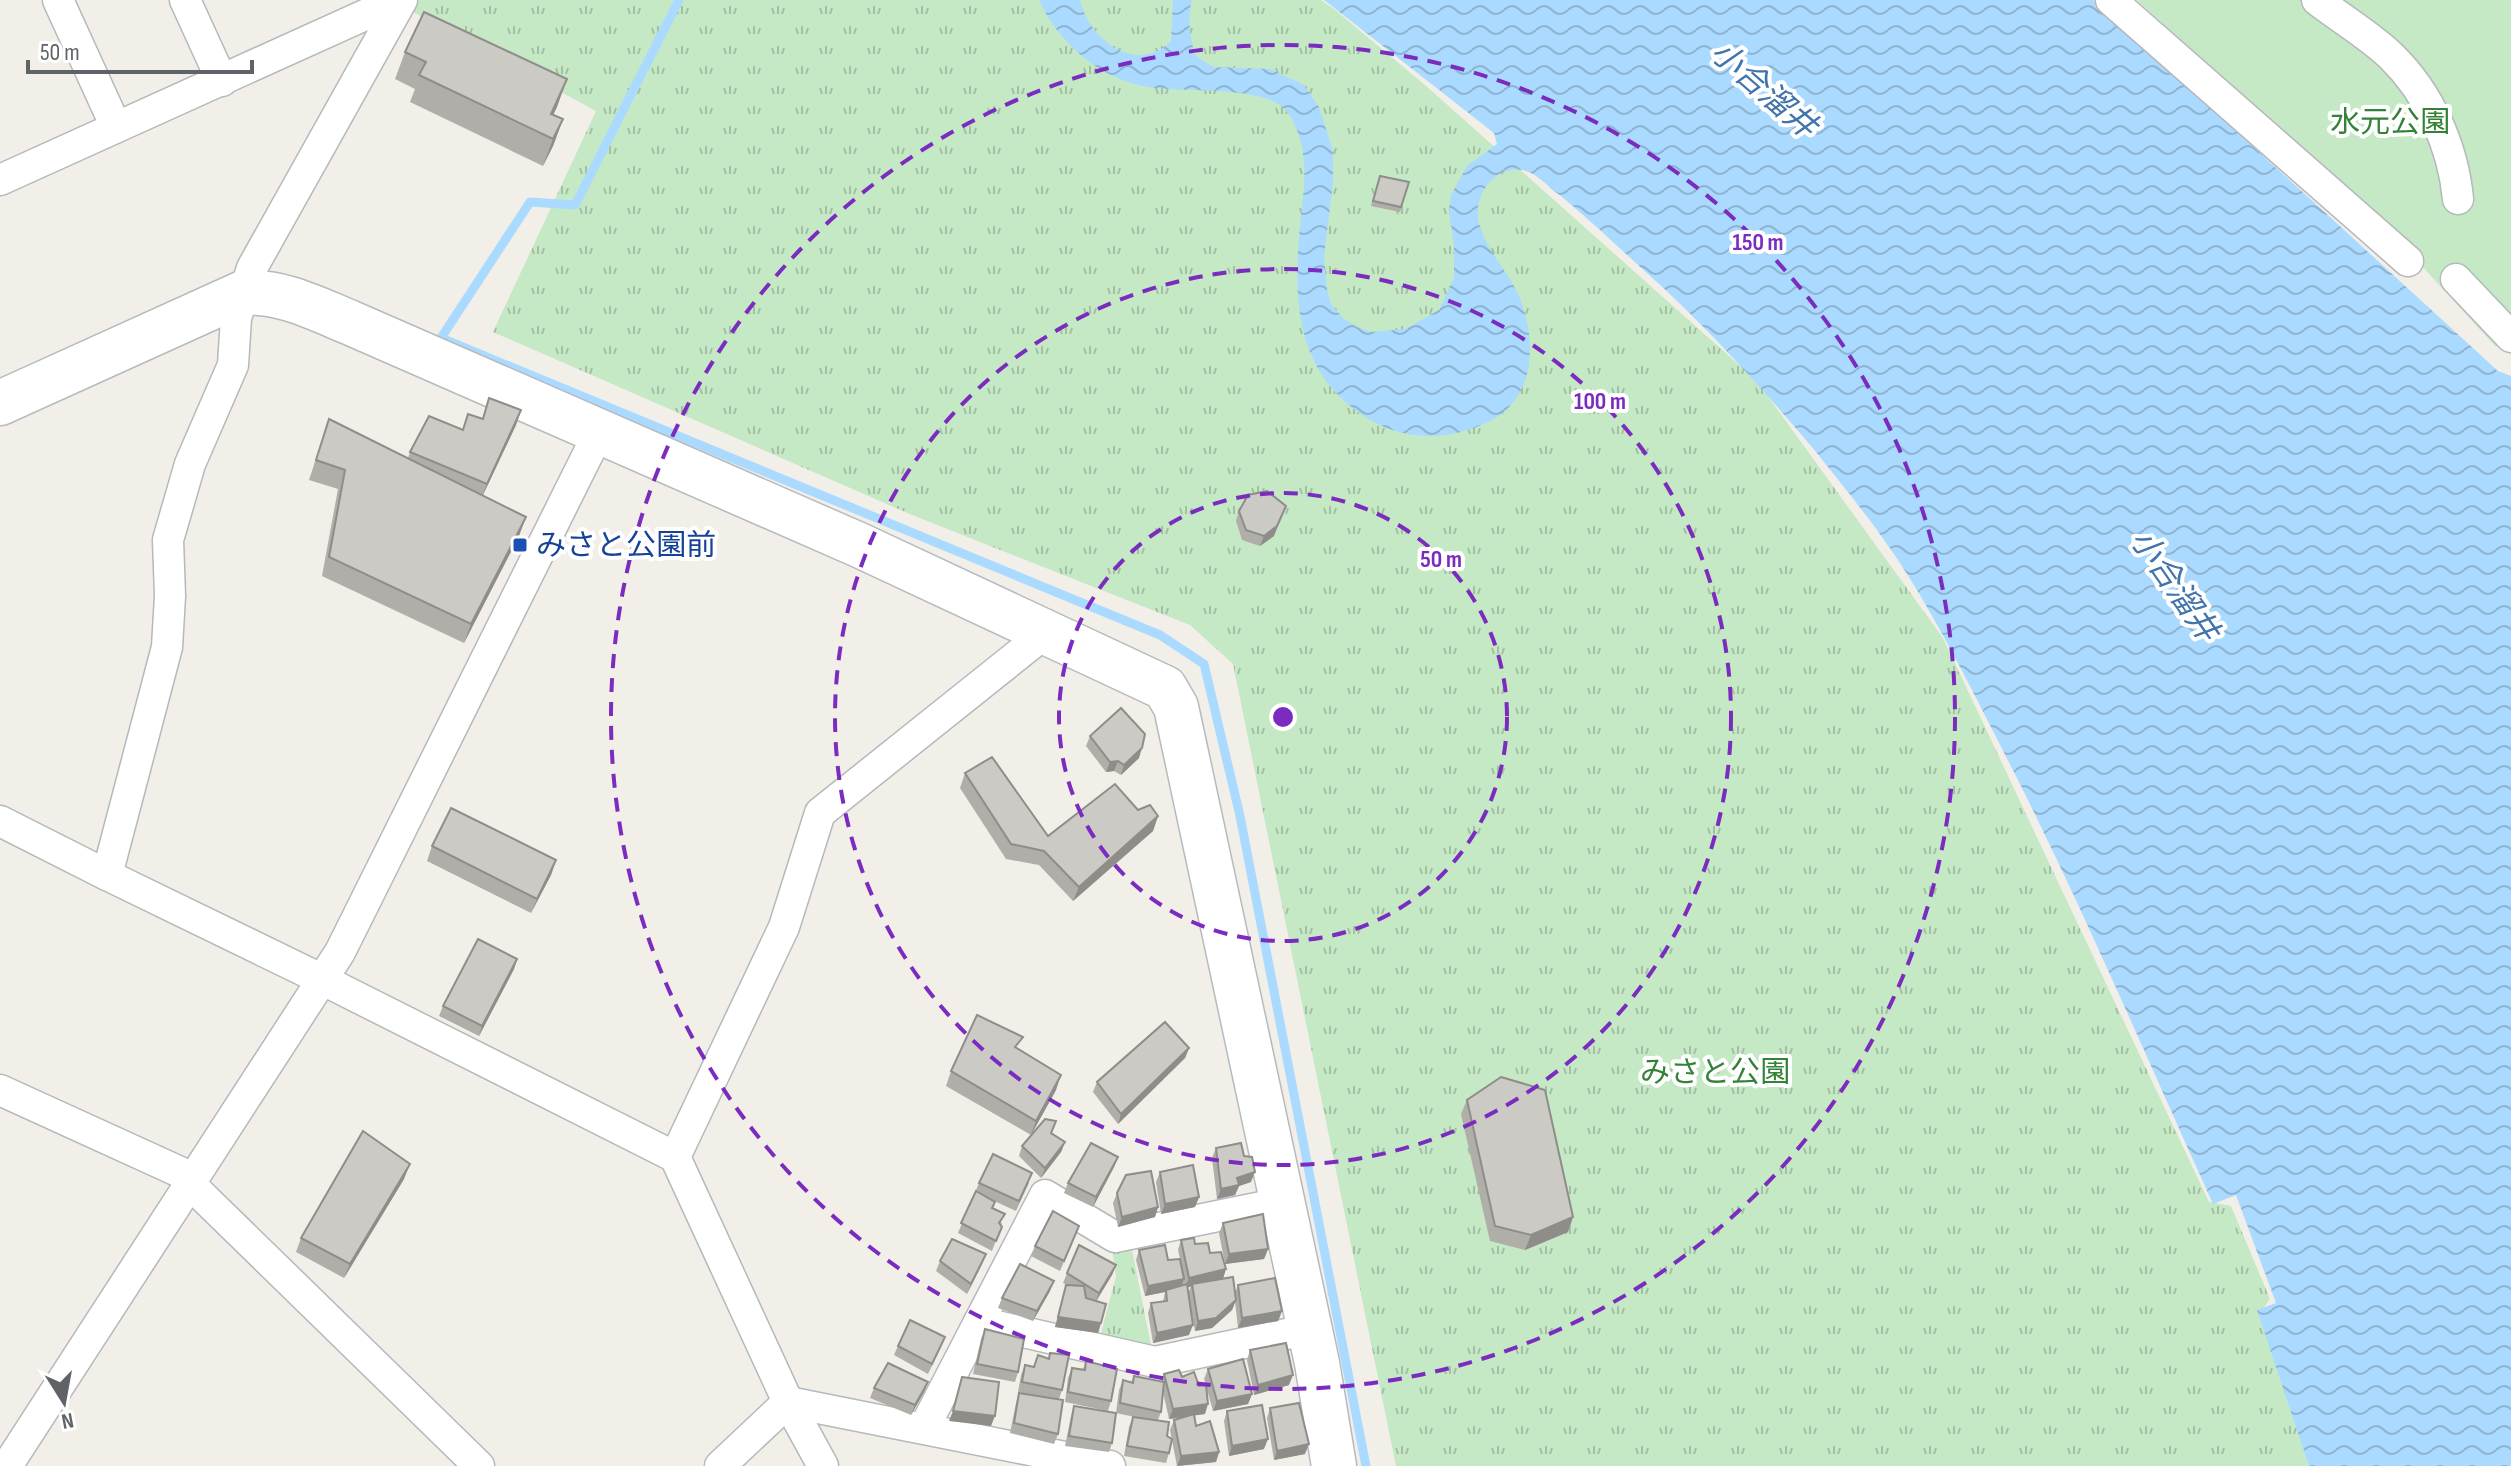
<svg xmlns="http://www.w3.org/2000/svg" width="2511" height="1466" viewBox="0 0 2511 1466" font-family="'Sofia Sans Condensed','Noto Sans JP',sans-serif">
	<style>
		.park { fill: url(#park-tufts) }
		.garden { fill: #c5e8c5 }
		.water { fill: url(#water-waves) }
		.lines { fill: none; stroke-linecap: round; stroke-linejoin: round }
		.stream { stroke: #aadaff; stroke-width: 9 }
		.street-casing { stroke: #b5b8bc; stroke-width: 33 }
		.secondary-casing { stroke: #b6babf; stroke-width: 47 }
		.street { stroke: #fff; stroke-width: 30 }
		.secondary { stroke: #fff; stroke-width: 44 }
		.wall { fill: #afaea9 }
		.shaded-wall { fill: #8f8d8a }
		.building { fill: #cccac5; stroke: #8f8d8a; stroke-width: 2 }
		.ring { fill: none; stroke: #7b2cbf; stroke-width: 4; stroke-dasharray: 14 10 }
		.transit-dot { fill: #1a4fb4; stroke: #fff; stroke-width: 3 }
		.labels { text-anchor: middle; stroke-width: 8; stroke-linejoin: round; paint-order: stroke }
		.park-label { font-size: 30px; fill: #348238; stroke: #fff }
		.transit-label { font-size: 30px; fill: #164399; stroke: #fff; text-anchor: start }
		.water-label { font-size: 32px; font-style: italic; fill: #4174aa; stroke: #fff }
		.centre { fill: #7b2cbf; stroke: #fff; stroke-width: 4 }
		.ring-label { font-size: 24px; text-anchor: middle; font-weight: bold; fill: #7b2cbf; stroke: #fff; stroke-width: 8; stroke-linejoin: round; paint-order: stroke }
	</style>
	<defs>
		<pattern id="park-tufts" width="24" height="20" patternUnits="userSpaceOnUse" patternTransform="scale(2)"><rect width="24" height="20" fill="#c5e8c5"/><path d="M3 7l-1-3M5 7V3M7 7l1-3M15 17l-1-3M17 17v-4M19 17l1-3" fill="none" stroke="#a3c0a4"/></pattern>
		<pattern id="water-waves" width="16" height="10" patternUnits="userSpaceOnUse" patternTransform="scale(2)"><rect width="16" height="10" fill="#aadaff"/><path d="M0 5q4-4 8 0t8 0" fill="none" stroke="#8eb4d2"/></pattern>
	</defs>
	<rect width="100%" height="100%" fill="#f1efe8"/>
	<g class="park">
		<path d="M419,0H1321L1334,9L1425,85L1756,380L1943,638L2209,1202L2231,1206L2270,1299L2262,1310L2309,1466H1396L1233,664L1190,625L912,515L493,332L596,111L413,12Z"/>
		<path d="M1130,1240L1152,1350L1099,1341L1116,1276L1111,1242Z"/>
	</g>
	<path class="garden" d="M2137,0H2511V324L2496,347L2388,229Z"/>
	<path class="water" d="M1039,0H1080C1089,40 1137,76 1171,41L1173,0H1192C1187,18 1190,37 1195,55L1213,67L1270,69L1304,85L1319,107L1333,151V183L1324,256L1327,290L1331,304L1343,318L1357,327L1371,332L1405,329L1439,310L1454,278V244L1449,212L1451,195L1467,166L1497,144L1494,133L1324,0H2093L2498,371L2511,376V1466H2309L2257,1310L2276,1303L2236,1195L2213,1204C2142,1048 2075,889 1996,737C1968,682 1940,626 1907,574C1880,531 1847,491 1816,452C1763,389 1709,329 1648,274C1619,248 1591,221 1561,196C1552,190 1543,180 1533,174C1502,157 1471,191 1479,223C1485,248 1507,270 1518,294C1538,340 1537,402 1484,424C1447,440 1408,441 1372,421C1301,380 1293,313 1299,238C1302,197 1314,151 1288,113C1268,83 1178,94 1143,86C1098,77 1058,42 1039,0Z"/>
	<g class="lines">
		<path class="stream" d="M679,0L575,205L530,202L441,338L1160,635L1204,664L1240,816L1366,1466"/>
		<defs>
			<g id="street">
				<path d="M58,0L116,127"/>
				<path d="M185,0L222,81"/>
				<path d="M402,0L252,268L236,318L233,365L190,464L168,540L170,596L167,647L107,875L323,980L675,1157L788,1402L823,1466"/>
				<path d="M2111,0L2408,261"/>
				<path d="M2317,0C2340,18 2369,35 2391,56C2429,93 2453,146 2458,199"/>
				<path d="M0,180L398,0"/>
				<path d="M2456,279L2511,337"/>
				<path d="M0,821L107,875"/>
				<path d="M0,1090L193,1178"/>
				<path d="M675,1157L784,927L820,813L1044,634"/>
				<path d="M190,1184L479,1466"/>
				<path d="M979,1322L1155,1362L1310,1329"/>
				<path d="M924,1428L1045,1195L1115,1237L1281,1203"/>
				<path d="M7,1466L340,952L599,432"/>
				<path d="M720,1466L788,1402L1110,1466"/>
			</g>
			<path id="secondary" d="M0,403L243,293C281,290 317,309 351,323L859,545L1165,688L1176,707L1317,1363L1334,1466"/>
		</defs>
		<use href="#street" class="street-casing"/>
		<use href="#secondary" class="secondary-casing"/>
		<use href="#street" class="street"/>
		<use href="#secondary" class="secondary"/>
	</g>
	<g class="wall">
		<path d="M405,52L567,79L553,115L563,119L553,146L543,166L410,102L415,89L395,79Z"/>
		<path d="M1378,181L1409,182L1400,212L1371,206Z"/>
		<path d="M489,398L521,410L516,425L483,495L519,536L464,643L322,576L338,489L309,480L329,419L408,458L410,452L462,430L482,419Z"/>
		<path d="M1239,511L1274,536L1260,546L1242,540L1236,521Z"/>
		<path d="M1090,736L1139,758L1121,775L1114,771L1106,772L1086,746Z"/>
		<path d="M965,773L1048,836L1138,810L1158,816L1153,831L1073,901L1039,865L1006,859L960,788Z"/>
		<path d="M432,846L556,860L551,875L531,913L427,861Z"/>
		<path d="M517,959L514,969L479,1036L439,1016L443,1006Z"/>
		<path d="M1189,1048L1185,1058L1118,1124L1093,1092L1097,1082Z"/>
		<path d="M1019,1049L1056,1090L1031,1135L946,1086L951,1071Z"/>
		<path d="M1467,1100L1573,1217L1568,1232L1525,1250L1490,1241L1461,1114Z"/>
		<path d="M1051,1134L1065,1142L1061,1152L1041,1178L1019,1156L1022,1146Z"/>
		<path d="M1216,1148L1244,1156L1251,1182L1239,1186L1235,1195L1217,1199L1212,1158Z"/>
		<path d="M1118,1157L1114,1167L1093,1207L1064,1193L1068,1183Z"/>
		<path d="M1160,1172L1199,1197L1195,1207L1161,1214L1156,1182Z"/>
		<path d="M404,1179L344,1278L296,1252L301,1238Z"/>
		<path d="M979,1183H1029L1016,1211L990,1199L993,1208L1002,1224L992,1251L958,1233Z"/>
		<path d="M1117,1193L1158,1207L1155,1217L1118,1227L1113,1203Z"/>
		<path d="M1223,1223L1268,1249L1264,1259L1225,1264L1219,1233Z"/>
		<path d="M1079,1226L1060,1271L1031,1256L1035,1246Z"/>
		<path d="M1181,1240L1195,1244L1210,1253L1223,1279L1235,1293L1238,1285L1282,1311L1278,1321L1238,1328L1235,1302L1232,1310L1212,1328L1195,1331L1188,1294L1191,1286L1188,1287L1189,1335L1153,1343L1148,1313L1151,1303L1163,1302L1165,1292L1145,1296L1136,1260L1139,1250L1168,1260L1180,1259L1178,1250Z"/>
		<path d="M986,1254L967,1294L936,1271L940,1261Z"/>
		<path d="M1116,1265L1112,1275L1096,1301L1101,1323L1098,1333L1055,1327L1063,1295L1067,1285L1063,1283L1067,1273Z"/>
		<path d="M1050,1291L1033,1321L998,1308L1002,1298Z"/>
		<path d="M985,1329L1018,1372L1015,1382L973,1374L981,1339Z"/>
		<path d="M898,1346L941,1347L928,1374L894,1355Z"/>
		<path d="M1250,1350L1289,1385L1254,1395L1247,1360Z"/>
		<path d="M1050,1353L1062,1390L1059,1399L1058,1434L1054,1444L1010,1433L1016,1403L1019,1393L1049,1398L1018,1392L1021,1375L1025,1365L1034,1367L1048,1359Z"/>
		<path d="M1086,1361L1111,1401L1108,1411L1065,1402L1068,1378L1072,1368L1083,1369Z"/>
		<path d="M1208,1369L1252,1394L1248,1404L1213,1411L1206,1386L1205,1414L1194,1415L1196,1426L1219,1452L1216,1462L1177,1466L1170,1430L1174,1420L1186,1417L1169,1419L1163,1392L1161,1412L1158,1420L1167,1436L1169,1453L1166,1463L1124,1456L1129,1427L1133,1417L1140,1418L1116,1413L1119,1390L1123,1380L1131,1382L1134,1376L1161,1382L1164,1374L1182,1377L1199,1386L1206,1385L1204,1379Z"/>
		<path d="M928,1382L924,1392L911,1415L870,1398L874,1388Z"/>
		<path d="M1074,1406L1112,1443L1109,1452L1065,1446L1071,1416Z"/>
		<path d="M1270,1408L1305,1454L1274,1460L1267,1418Z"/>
		<path d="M1227,1411L1264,1449L1229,1456L1224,1421Z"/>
	</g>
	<g class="shaded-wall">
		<path d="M567,79L557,107L544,134L551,114Z"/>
		<path d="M563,119L553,146L543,166L553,139Z"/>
		<path d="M521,410L516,425L481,499L487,484Z"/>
		<path d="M1286,506L1274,536L1260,546L1264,536Z"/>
		<path d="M526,517L519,536L464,643L471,624Z"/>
		<path d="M1142,748L1139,758L1121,775L1124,765Z"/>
		<path d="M1118,761L1114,771L1106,772L1110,762Z"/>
		<path d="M1158,816L1153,831L1073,901L1079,887Z"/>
		<path d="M556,860L551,875L531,913L537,899Z"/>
		<path d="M517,959L514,969L479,1036L482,1026Z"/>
		<path d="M1189,1048L1185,1058L1118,1124L1121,1114Z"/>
		<path d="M1061,1075L1056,1090L1031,1135L1036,1121Z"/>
		<path d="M1065,1142L1061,1152L1041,1178L1045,1168Z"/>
		<path d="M1118,1157L1114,1167L1093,1207L1096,1197Z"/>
		<path d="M410,1164L404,1179L344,1278L350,1264Z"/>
		<path d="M1255,1172L1251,1182L1239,1186L1235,1195L1217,1199L1221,1189L1237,1178Z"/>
		<path d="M1199,1197L1195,1207L1161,1214L1165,1204Z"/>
		<path d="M1158,1207L1155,1217L1118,1227L1122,1217Z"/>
		<path d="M1573,1217L1568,1232L1525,1250L1531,1235Z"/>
		<path d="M1268,1249L1264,1259L1225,1264L1229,1254Z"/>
		<path d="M986,1254L982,1264L967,1294L971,1284Z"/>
		<path d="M1116,1265L1112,1275L1095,1303L1099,1293Z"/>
		<path d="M1226,1269L1223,1279L1185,1288L1189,1278Z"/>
		<path d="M1184,1279L1180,1289L1145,1296L1148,1286Z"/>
		<path d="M1054,1281L1050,1291L1033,1321L1037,1311Z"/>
		<path d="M1236,1300L1232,1310L1212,1328L1195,1331L1198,1321Z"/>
		<path d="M1282,1311L1278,1321L1238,1328L1242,1318Z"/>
		<path d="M1058,1317L1101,1323L1098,1333L1055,1327Z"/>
		<path d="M1193,1325L1189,1335L1153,1343L1157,1333Z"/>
		<path d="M1293,1375L1289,1385L1254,1395L1258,1385Z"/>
		<path d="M928,1382L924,1392L911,1415L915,1405Z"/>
		<path d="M1252,1394L1248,1404L1213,1411L1217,1401Z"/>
		<path d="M1208,1404L1205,1414L1169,1419L1173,1409Z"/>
		<path d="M953,1411L995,1416L991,1426L949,1421Z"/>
		<path d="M1268,1439L1264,1449L1229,1456L1232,1446Z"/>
		<path d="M1309,1444L1305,1454L1274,1460L1277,1451Z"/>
		<path d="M1219,1452L1216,1462L1177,1466L1181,1456Z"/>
	</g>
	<g class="building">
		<path d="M424,12L567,79L551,114L563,119L553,139L419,75L426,62L405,52Z"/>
		<path d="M1380,176L1409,182L1401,207L1373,201Z"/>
		<path d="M489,398L521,410L487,484L410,452L429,416L463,430L468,414L483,419Z"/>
		<path d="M329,419L526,517L471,624L329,557L345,470L316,460Z"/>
		<path d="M1267,491L1286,506L1277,526L1264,536L1246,530L1239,511L1248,495Z"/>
		<path d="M1121,708L1145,734L1142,748L1124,765L1118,761L1110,762L1090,736Z"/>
		<path d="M992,757L1048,836L1115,784L1138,810L1150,805L1158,816L1079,887L1044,851L1011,844L965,773Z"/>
		<path d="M451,808L556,860L537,899L432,846Z"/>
		<path d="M478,939L517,959L482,1026L443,1006Z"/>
		<path d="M977,1015L1023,1037L1015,1047L1061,1075L1036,1121L951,1071Z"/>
		<path d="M1165,1022L1189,1048L1121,1114L1097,1082Z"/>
		<path d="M1501,1077L1545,1090L1573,1217L1531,1235L1495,1226L1467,1100Z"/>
		<path d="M1045,1119L1056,1121L1051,1133L1065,1142L1045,1168L1022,1146Z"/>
		<path d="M363,1131L410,1164L350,1264L301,1238Z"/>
		<path d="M1091,1143L1118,1157L1096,1197L1068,1183Z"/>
		<path d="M1241,1143L1244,1156L1252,1157L1255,1172L1237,1178L1239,1185L1221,1189L1216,1148Z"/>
		<path d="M993,1154L1032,1173L1019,1201L979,1183Z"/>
		<path d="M1193,1165L1199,1197L1165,1204L1160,1172Z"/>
		<path d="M1151,1171L1158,1207L1122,1217L1117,1193L1126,1175Z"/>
		<path d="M976,1191L995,1202L992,1208L1005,1214L999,1223L1002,1227L996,1241L961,1223Z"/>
		<path d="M1053,1211L1079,1226L1064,1261L1035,1246Z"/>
		<path d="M1263,1214L1268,1249L1229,1254L1223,1223Z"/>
		<path d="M1194,1238L1195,1244L1208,1243L1210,1253L1221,1252L1226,1269L1189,1278L1181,1240Z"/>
		<path d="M952,1239L986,1254L971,1284L940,1261Z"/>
		<path d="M1079,1245L1116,1265L1099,1293L1067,1273Z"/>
		<path d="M1165,1245L1168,1260L1180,1259L1184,1279L1148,1286L1139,1250Z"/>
		<path d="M1020,1264L1054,1281L1037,1311L1002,1298Z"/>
		<path d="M1233,1277L1236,1300L1216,1318L1198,1321L1192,1284Z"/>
		<path d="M1275,1278L1282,1311L1242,1318L1238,1285Z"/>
		<path d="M1187,1284L1193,1325L1157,1333L1151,1303L1167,1301L1166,1290Z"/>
		<path d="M1066,1285L1084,1286L1086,1298L1106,1304L1101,1323L1058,1317Z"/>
		<path d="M910,1320L945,1337L932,1364L898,1346Z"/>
		<path d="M985,1329L1024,1339L1018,1372L977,1364Z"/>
		<path d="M1286,1343L1293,1375L1258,1385L1250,1350Z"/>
		<path d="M1050,1353L1069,1355L1062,1390L1022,1382L1025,1365L1034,1367L1038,1355L1049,1359Z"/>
		<path d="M1243,1359L1252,1394L1217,1401L1208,1369Z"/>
		<path d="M1086,1361L1117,1369L1111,1401L1068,1392L1072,1368L1085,1370Z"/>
		<path d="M888,1363L928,1382L915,1405L874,1388Z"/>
		<path d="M1179,1370L1182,1377L1194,1372L1199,1386L1206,1385L1208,1404L1173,1409L1164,1374Z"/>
		<path d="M1134,1376L1164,1382L1161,1412L1120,1403L1123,1380L1133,1383Z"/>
		<path d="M962,1377L999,1382L995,1416L953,1411Z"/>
		<path d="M1019,1393L1063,1400L1058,1434L1014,1423Z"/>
		<path d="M1299,1403L1309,1444L1277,1451L1270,1408Z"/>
		<path d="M1262,1405L1268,1439L1232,1446L1227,1411Z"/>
		<path d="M1074,1406L1116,1413L1112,1443L1069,1436Z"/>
		<path d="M1194,1414L1196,1426L1210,1421L1219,1452L1181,1456L1174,1420Z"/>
		<path d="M1133,1417L1169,1422L1167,1436L1172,1439L1169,1453L1127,1446Z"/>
	</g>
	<g class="ring">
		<circle cx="1283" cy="717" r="224"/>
		<circle cx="1283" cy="717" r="448"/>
		<circle cx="1283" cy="717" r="672"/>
	</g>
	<rect class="transit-dot" x="512" y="537" width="16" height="16" rx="4"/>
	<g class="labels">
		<g class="park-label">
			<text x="2390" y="132">水元公園</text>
			<text x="1715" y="1082">みさと公園</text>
		</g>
		<g class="transit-label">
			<text x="536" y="555">みさと公園前</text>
		</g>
		<g class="water-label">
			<text transform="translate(1764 89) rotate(41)" y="11">小合溜井</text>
			<text transform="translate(2175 585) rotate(55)" y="11">小合溜井</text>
		</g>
	</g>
	<circle cx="1283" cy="717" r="12" class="centre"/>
	<g class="ring-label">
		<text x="1758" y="250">150 m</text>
		<text x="1600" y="409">100 m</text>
		<text x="1441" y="567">50 m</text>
	</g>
	<g transform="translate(64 1402) rotate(169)" stroke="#ffffff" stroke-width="6" paint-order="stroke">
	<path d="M0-6L14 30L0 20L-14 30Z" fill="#5f6368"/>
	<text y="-12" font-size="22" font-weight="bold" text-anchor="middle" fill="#5f6368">N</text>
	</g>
	<path d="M28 60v12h224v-12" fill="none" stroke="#5f6368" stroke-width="4"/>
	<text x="40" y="60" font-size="24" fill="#5f6368" stroke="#ffffff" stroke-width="6" paint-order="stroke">50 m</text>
</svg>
